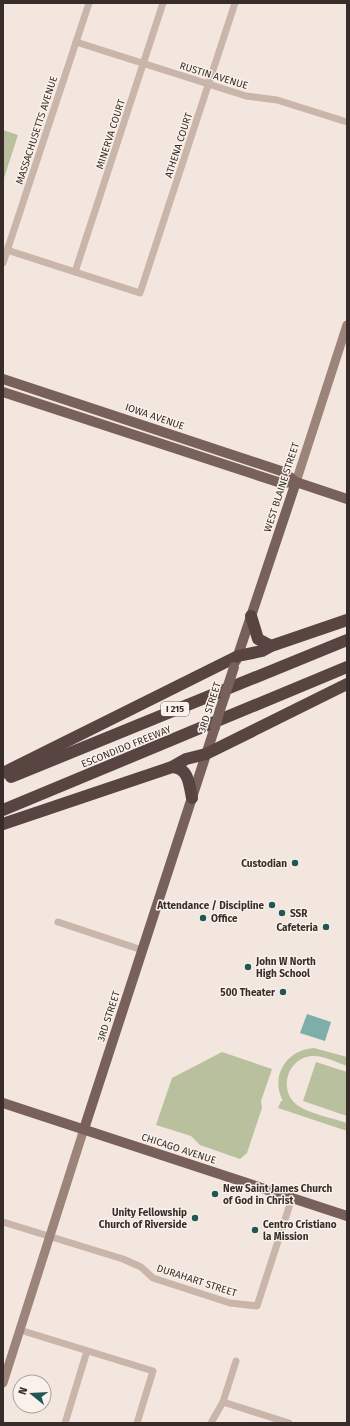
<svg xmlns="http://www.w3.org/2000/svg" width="350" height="1426" viewBox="0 0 350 1426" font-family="'Fira Sans',sans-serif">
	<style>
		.green { fill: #b9c09e }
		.water { fill: #7eaeaa }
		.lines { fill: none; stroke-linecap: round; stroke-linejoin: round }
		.minor { stroke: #c9b5aa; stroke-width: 7 }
		.secondary { stroke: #9d847b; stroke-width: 9 }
		.primary { stroke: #79615b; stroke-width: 10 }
		.motorway { stroke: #584541; stroke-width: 12 }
		.primary-bridge { stroke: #79615b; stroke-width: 10 }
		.poi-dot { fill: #205754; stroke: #f9f1ea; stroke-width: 1.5 }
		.labels { text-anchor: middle; stroke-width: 3; stroke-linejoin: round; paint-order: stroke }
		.shield { fill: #f9f1ea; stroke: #716763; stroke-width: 1 }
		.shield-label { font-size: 9px; font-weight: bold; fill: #372c29 }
		.street-label { font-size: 10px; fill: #372c29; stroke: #f9f1ea }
		.poi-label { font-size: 10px; font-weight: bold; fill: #372c29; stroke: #f9f1ea; text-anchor: end }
	</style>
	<rect width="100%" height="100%" fill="#f2e6de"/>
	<g class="green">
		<path d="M3,130L18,135L4,178L3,177Z"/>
		<path d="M314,1048L347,1057V1066C336,1062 323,1055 311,1056C287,1059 278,1090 297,1105C310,1114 332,1118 347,1123V1131L278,1108L281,1101H283C270,1076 286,1050 314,1048Z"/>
		<path d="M222,1052L272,1069L261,1101L262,1108L247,1153L240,1159L200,1145L191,1136L156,1125L172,1078Z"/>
		<path d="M316,1062L347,1072V1116L303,1101Z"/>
	</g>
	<path class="water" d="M307,1014L331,1022L325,1041L300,1033Z"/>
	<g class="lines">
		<g class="minor">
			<path d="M76,42L246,96L277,100L347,122"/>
			<path d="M7,250L140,293L235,3"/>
			<path d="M3,263L89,3"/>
			<path d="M75,272L163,3"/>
			<path d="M58,922L142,950"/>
			<path d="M3,1222L123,1259L141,1267L153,1278L230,1303L257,1306L292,1198"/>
			<path d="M20,1330L153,1371L137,1423"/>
			<path d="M223,1402L289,1423"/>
			<path d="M65,1423L87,1351"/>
			<path d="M211,1423L223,1402L236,1361"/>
		</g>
		<g class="secondary">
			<path d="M296,482L347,325"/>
			<path d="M3,1383L84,1129"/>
		</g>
		<g class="primary">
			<path d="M3,379L284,472L296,482"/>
			<path d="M3,392L281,483L296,482L347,499"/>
			<path d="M236,661L296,482"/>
			<path d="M220,710L225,695"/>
			<path d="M3,1103L347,1216"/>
			<path d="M84,1129L215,727"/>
		</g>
		<g class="motorway">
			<path d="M251,616L258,639L271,646"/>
			<path d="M172,767C189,768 189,784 192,798"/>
			<path d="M3,773L238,656L262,651L271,646L347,620"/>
			<path d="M11,777L347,640"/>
			<path d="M3,810L347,667"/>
			<path d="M3,824L172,767L186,759L206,754L347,684"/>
		</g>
		<g class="primary-bridge">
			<path d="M225,695L234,667"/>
			<path d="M215,727L220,710"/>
		</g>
	</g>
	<g class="poi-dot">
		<circle cx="295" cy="863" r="4"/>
		<circle cx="272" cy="905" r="4"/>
		<circle cx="282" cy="913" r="4"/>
		<circle cx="203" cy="918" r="4"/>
		<circle cx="326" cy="927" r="4"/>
		<circle cx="248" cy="967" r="4"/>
		<circle cx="283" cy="992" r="4"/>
		<circle cx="215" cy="1194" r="4"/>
		<circle cx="195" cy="1218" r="4"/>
		<circle cx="255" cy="1230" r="4"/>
	</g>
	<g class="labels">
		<rect class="shield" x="161" y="702" width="28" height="14" rx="3"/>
		<g class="shield-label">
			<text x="175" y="712">I 215</text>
		</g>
		<g class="street-label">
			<text transform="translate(214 75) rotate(17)" y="4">RUSTIN AVENUE</text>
			<text transform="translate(36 130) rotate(-72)" y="4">MASSACHUSETTS AVENUE</text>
			<text transform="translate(110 134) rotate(-72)" y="4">MINERVA COURT</text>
			<text transform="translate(178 145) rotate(-72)" y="4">ATHENA COURT</text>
			<text transform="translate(155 416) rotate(19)" y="4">IOWA AVENUE</text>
			<text transform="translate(281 487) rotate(-72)" y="4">WEST BLAINE STREET</text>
			<text transform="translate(209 707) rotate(-72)" y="4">3RD STREET</text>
			<text transform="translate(126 746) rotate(-22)" y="4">ESCONDIDO FREEWAY</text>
			<text transform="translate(108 1016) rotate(-72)" y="4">3RD STREET</text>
			<text transform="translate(179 1148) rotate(18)" y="4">CHICAGO AVENUE</text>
			<text transform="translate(197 1280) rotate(18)" y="4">DURAHART STREET</text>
		</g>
		<g class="poi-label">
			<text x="287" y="867">Custodian</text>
			<text x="264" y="909">Attendance / Discipline</text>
			<text x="290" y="917" text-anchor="start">SSR</text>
			<text x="211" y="922" text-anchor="start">Office</text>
			<text x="318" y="931">Cafeteria</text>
			<text x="256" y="965" text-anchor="start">John W North<tspan x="256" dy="12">High School</tspan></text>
			<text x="275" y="996">500 Theater</text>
			<text x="223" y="1192" text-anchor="start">New Saint James Church<tspan x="223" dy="12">of God in Christ</tspan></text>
			<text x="187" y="1216">Unity Fellowship<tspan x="187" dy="12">Church of Riverside</tspan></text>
			<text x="263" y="1228" text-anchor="start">Centro Cristiano<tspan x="263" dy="12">la Mission</tspan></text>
		</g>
	</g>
	<rect width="350" height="1426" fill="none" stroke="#372c29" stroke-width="8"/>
	<g transform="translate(32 1394) rotate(288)"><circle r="19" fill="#f9f1ea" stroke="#aba29d"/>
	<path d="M0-3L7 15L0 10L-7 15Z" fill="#205754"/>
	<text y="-6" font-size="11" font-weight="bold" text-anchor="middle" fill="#372c29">N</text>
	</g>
</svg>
